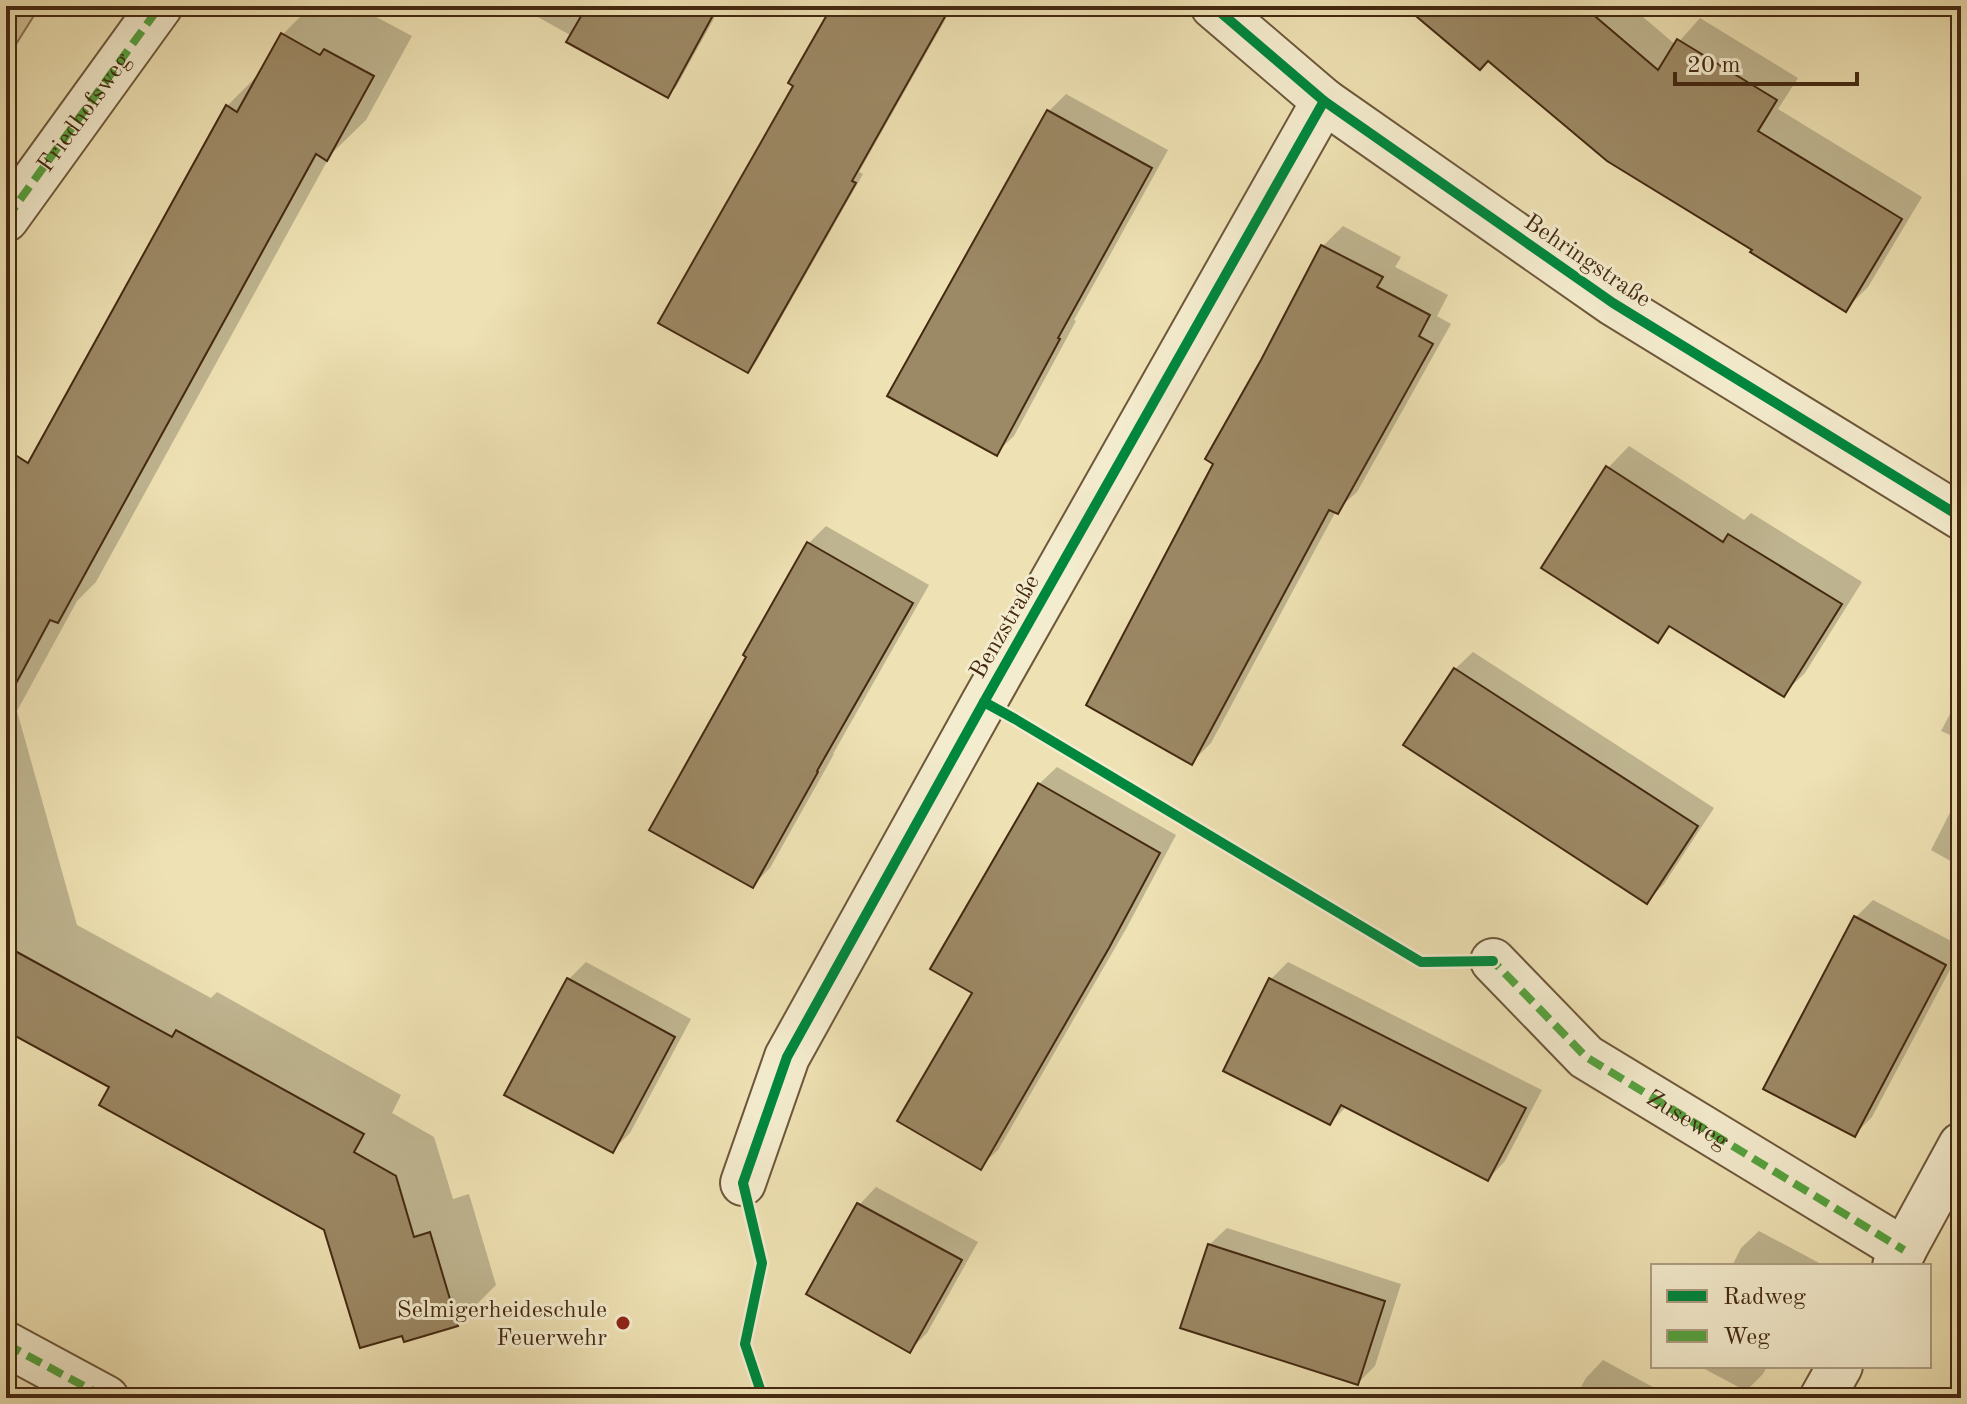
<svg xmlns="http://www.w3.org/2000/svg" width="1967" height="1404" viewBox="0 0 1967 1404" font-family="'Old Standard TT',serif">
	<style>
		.grass { fill: #d1c297; stroke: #8a7654; stroke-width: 2 }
		.shadow { fill: #0003 }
		.building { fill: #9c8965; stroke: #442911; stroke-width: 2 }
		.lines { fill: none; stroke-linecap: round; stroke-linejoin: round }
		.minor-casing { stroke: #6e573a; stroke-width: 48 }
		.minor { stroke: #f4ecce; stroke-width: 44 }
		.quiet { stroke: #55a33f; stroke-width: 8; stroke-dasharray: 16 8; stroke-linecap: butt }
		.cycleway-casing { stroke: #f4ecce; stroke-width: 15 }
		.cycleway { stroke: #00873e; stroke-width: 10 }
		.poi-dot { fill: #8f2418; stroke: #f4ecce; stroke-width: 3 }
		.labels { text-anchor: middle; stroke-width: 6; stroke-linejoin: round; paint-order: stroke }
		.street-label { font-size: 24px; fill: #442911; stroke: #f4ecce }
		.poi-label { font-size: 24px; fill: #442911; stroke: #f4ecce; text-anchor: end }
	</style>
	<rect width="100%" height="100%" fill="#eee1b3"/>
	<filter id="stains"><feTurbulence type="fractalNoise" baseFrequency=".0025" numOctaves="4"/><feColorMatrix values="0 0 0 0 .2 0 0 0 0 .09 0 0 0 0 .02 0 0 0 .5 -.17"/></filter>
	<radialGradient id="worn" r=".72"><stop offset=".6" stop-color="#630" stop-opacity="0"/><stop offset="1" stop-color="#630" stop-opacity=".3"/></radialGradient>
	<path class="grass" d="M6,6H40L6,60Z"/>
	<g class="shadow">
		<path d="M311,6H341L360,16L365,11L412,36L366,120L331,154L96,582L77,601L17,711L77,925L211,998L217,992L401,1095L392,1113L434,1137L453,1199L469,1194L496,1285L457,1324L326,1228L112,1086L12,1032L6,1038V508L227,106L262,71L282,35Z"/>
		<path d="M518,6H721L676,87L668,95L572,36Z"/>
		<path d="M834,6H953L859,172L863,174L756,362L748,371L795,85Z"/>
		<path d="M1407,6H1630L1676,45L1700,18L1798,78L1778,109L1922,197L1868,287L1846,309L1755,249L1489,59Z"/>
		<path d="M1066,94L1168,150L1074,320L1076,321L1014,436L996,453L1049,111Z"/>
		<path d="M1343,226L1401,257L1395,267L1448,295L1437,316L1451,324L1357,492L1336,511L1211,743L1192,762L1216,463L1263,361L1323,246Z"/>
		<path d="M1629,446L1744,520L1751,513L1862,582L1805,673L1783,694L1672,626L1657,641L1608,468Z"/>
		<path d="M826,526L929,585L833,754H834L770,868L753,885L749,656L808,544Z"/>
		<path d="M1473,652L1714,808L1664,884L1647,901L1455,669Z"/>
		<path d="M1961,693V740L1941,731Z"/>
		<path d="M1057,767L1176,835L1126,929L998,1150L980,1167L1039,784Z"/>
		<path d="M1961,791V867L1931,850Z"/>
		<path d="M1873,900L1961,946V949L1872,1117L1855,1134L1856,917Z"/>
		<path d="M586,962L691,1019L630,1133L613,1150L568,980Z"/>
		<path d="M1288,962L1542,1090L1505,1161L1488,1179L1347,1106L1330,1123L1271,979Z"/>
		<path d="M876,1187L978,1242L927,1333L910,1350L859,1205Z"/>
		<path d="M1227,1228L1401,1284L1375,1366L1358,1383L1209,1245Z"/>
		<path d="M1759,1231L1821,1264L1820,1266H1732L1741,1248Z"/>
		<path d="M1961,1351V1363L1956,1360Z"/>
		<path d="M1603,1360L1673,1398H1575L1586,1378Z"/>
		<path d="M1699,1366H1767L1763,1374L1746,1391Z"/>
		<path d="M1065,1389L1086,1398H1055Z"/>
	</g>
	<g class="building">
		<path d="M587,6H718L668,98L566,42Z"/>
		<path d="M832,6H951L852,181L856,183L748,373L658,323L793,86L788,83Z"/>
		<path d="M1404,6H1583L1658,70L1677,39L1777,100L1758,131L1902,219L1846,312L1750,252L1752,250L1607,161L1488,61L1480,70Z"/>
		<path d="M281,33L320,55L324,49L374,76L327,161L316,154L58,623L50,620L6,702V449L28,463L226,105L237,112Z"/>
		<path d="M1047,110L1152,168L1058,338L1060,339L997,456L887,396Z"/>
		<path d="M1321,245L1383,277L1377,287L1430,315L1419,336L1433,344L1338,514L1329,510L1192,765L1086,705L1213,464L1205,459L1261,360Z"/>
		<path d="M1606,466L1723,542L1728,534L1842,604L1784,697L1669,626L1658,643L1541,568Z"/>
		<path d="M807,542L913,603L817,771L818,772L753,888L649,830L746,657L743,655Z"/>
		<path d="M1454,668L1698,826L1647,904L1403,745Z"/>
		<path d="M1038,783L1160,853L1109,948L981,1170L897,1121L972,993L930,969Z"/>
		<path d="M1854,916L1946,965L1855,1137L1763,1089Z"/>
		<path d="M6,946L172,1037L176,1030L364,1134L354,1152L396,1176L414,1237L430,1232L458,1326L404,1342L402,1336L360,1348L324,1230L99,1105L109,1087L6,1031Z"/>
		<path d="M567,978L675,1037L613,1153L504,1095Z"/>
		<path d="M1269,978L1526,1108L1488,1181L1341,1105L1330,1125L1223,1071Z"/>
		<path d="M857,1203L962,1260L910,1353L806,1294Z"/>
		<path d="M1208,1244L1385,1301L1358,1385L1180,1328Z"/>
	</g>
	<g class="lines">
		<defs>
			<g id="minor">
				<path d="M1213,6L1324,101L1613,303L1961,517"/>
				<path id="s1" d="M6,219L160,6"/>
				<path d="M1493,961L1586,1057L1904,1250"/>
				<path d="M743,1183L787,1057L984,702L1324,101"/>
				<path d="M1895,1266L1961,1145"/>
				<path d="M6,1344L106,1398"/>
				<path d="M1822,1398L1840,1366"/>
			</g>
		</defs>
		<use href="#minor" class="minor-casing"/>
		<use href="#minor" class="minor"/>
		<g class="quiet">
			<path d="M6,219L160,6"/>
			<path id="s2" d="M1486,962L1493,961L1586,1057L1904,1250"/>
			<path d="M6,1344L106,1398"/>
		</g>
		<defs>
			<g id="cycleway">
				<path d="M1213,6L1324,101L1613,303L1961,517"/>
				<path d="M984,702L1015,719L1421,962L1493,961"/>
				<path d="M763,1398L745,1344L762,1263L743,1183L787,1057L984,702L1324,101"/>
			</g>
		</defs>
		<use href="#cycleway" class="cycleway-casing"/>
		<use href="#cycleway" class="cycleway"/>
	</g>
	<circle class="poi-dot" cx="623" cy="1323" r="8"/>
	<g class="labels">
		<g class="street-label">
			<text dy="8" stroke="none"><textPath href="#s1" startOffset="132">Friedhofsweg</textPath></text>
			<text transform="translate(1588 260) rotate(34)" y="8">Behringstraße</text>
			<text transform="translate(1004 626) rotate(-60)" y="8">Benzstraße</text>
			<text dy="8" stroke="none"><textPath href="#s2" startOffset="260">Zuseweg</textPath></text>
		</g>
		<g class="poi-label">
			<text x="607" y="1317">Selmigerheideschule<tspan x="607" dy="28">Feuerwehr</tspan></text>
		</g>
	</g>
	<rect width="1967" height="1404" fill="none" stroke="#eee1b3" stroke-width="32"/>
	<rect x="8" y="8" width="1951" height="1388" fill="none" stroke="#442911" stroke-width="4"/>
	<rect x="16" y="16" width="1935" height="1372" fill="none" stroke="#442911" stroke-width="2"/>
	<rect x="1651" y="1264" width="280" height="104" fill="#f4ecce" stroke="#ae9e82" stroke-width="2"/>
	<rect x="1667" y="1290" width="40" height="12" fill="#00873e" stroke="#ae9e82" stroke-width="2"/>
	<text x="1723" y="1304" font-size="24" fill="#442911">Radweg</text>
	<rect x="1667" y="1330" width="40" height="12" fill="#55a33f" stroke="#ae9e82" stroke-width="2"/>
	<text x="1723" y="1344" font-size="24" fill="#442911">Weg</text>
	<path d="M1675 72v12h182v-12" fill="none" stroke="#442911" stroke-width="4"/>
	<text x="1687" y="72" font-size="24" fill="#442911" stroke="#f4ecce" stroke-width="6" paint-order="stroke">20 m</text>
	<rect width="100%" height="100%" filter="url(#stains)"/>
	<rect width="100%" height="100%" fill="url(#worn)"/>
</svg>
